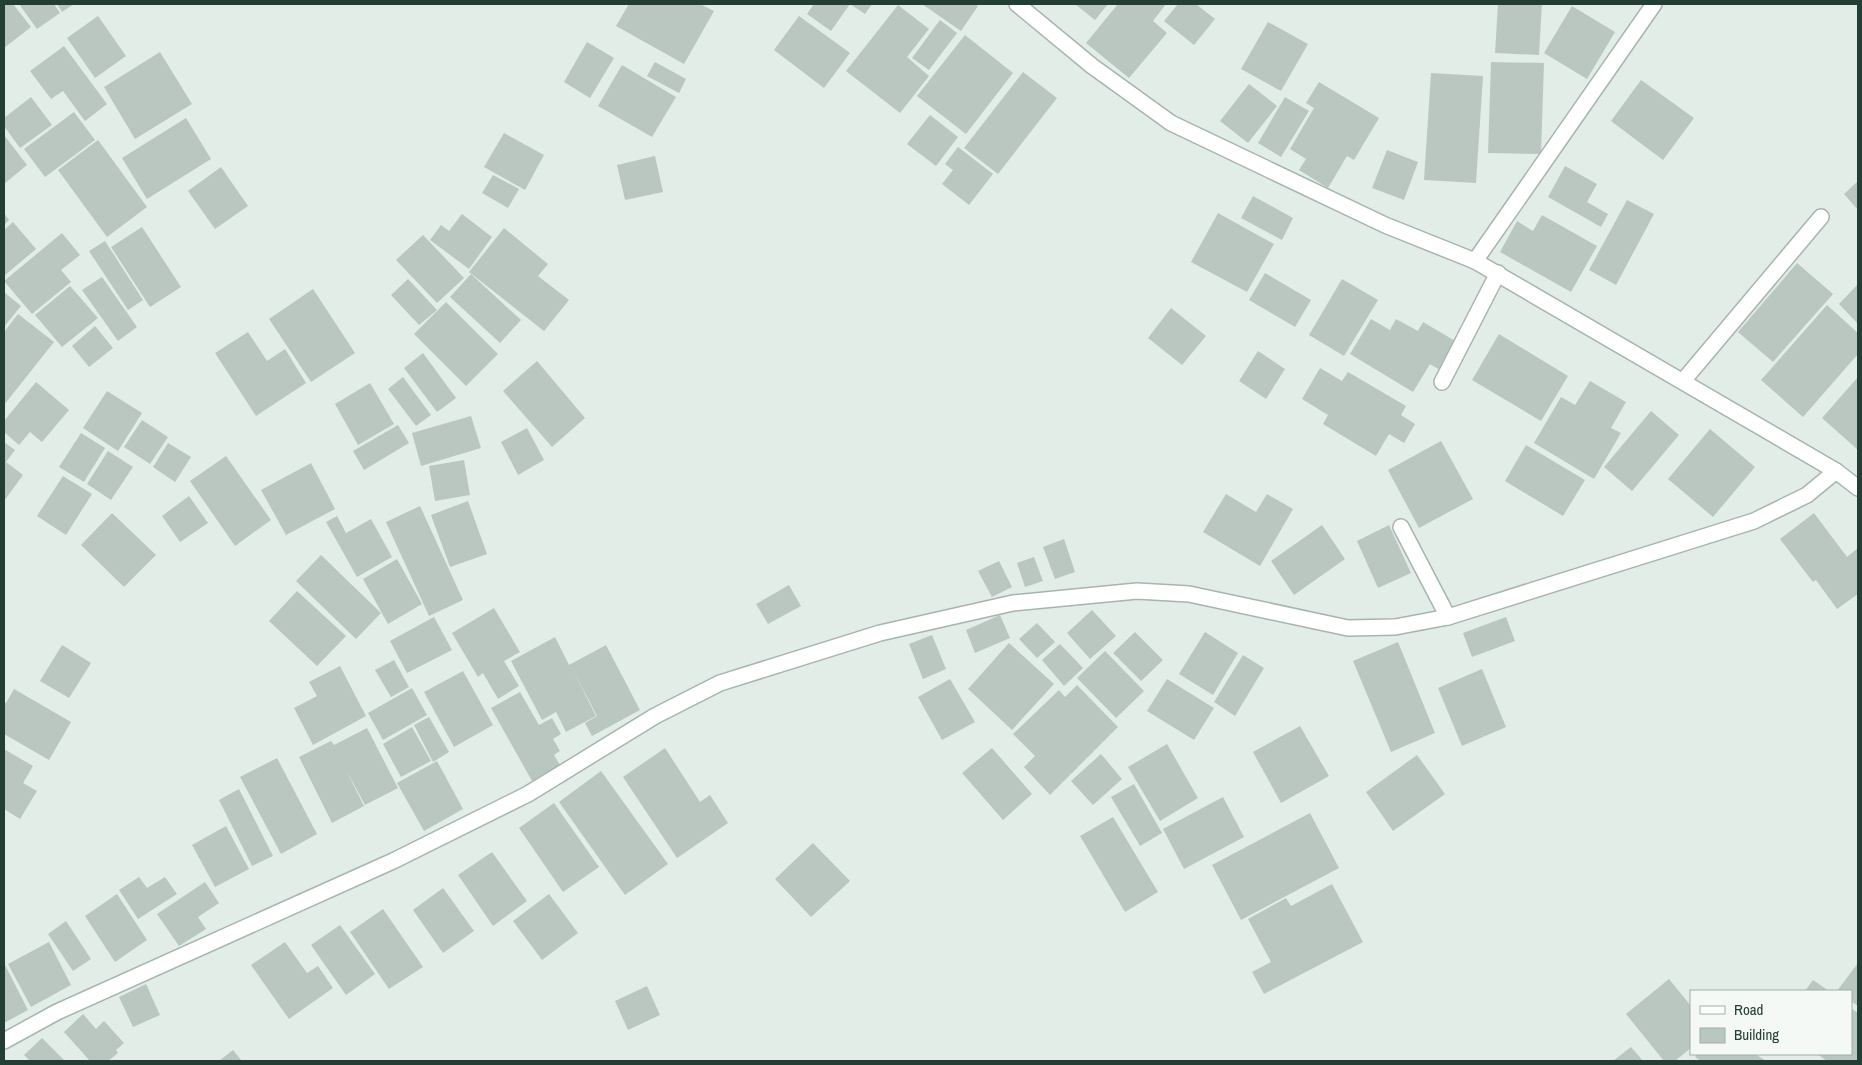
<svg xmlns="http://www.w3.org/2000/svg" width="1862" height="1065" viewBox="0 0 1862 1065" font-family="'Archivo Narrow',sans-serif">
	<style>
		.building { fill: #b9c7c0 }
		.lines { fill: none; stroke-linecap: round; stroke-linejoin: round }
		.minor-casing { stroke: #a6b5ae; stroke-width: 18 }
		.minor { stroke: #fff; stroke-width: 15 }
	</style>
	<rect width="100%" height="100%" fill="#e3ede8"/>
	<g class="building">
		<path d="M4,4H13L31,27L4,48Z"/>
		<path d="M19,4H54L60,13L37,29Z"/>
		<path d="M57,4H74L62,12Z"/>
		<path d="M629,4H700L714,11L684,64L616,26Z"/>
		<path d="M814,4H872L865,14L850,4L831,31L807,14Z"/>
		<path d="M922,4H974L978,6L961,31Z"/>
		<path d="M1075,4H1108L1095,20Z"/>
		<path d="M1118,4H1166L1153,21L1167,33L1129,78L1086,43Z"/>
		<path d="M1178,4H1196L1215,19L1194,45L1164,21Z"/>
		<path d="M1498,4H1542L1539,55L1495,53Z"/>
		<path d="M898,5L929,29L907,57L929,76L900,113L846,71Z"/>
		<path d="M1572,6L1615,32L1587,79L1544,53Z"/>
		<path d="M98,16L126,56L95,78L67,38Z"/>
		<path d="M799,16L850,53L824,88L774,50Z"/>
		<path d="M940,20L957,33L929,70L912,58Z"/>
		<path d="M1268,22L1308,44L1281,91L1241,69Z"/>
		<path d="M965,35L1013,73L966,134L917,96Z"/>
		<path d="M587,42L614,58L590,98L564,82Z"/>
		<path d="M64,46L107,104L85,121L63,91L51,99L30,71Z"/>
		<path d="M160,52L192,104L135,139L104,87Z"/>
		<path d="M655,62L686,79L679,93L647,76Z"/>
		<path d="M1491,62L1544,63L1541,154L1488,153Z"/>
		<path d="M622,65L676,97L652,137L598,106Z"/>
		<path d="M1023,72L1057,98L998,174L964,148Z"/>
		<path d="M1431,73L1483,76L1476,183L1424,180Z"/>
		<path d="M1641,80L1694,118L1663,160L1611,121Z"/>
		<path d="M1319,82L1379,118L1354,160L1347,156L1328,188L1299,170L1306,159L1290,149L1314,108L1306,103Z"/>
		<path d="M1249,84L1277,106L1248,143L1220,121Z"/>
		<path d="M31,97L52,125L20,148L4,126V118Z"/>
		<path d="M1285,97L1309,111L1281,157L1258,143Z"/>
		<path d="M74,112L95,140L45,177L24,149Z"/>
		<path d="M930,115L958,137L936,166L907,144Z"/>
		<path d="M186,118L211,159L147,199L122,158Z"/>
		<path d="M504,133L544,155L525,190L484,167Z"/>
		<path d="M4,135L27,165L4,184Z"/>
		<path d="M98,140L147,207L107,237L58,170Z"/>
		<path d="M958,147L993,174L969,205L942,184L953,170L945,164Z"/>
		<path d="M1387,150L1418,162L1404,200L1372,188Z"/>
		<path d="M655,156L663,192L625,200L617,165Z"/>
		<path d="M1565,166L1597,184L1587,202L1608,214L1601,227L1548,197Z"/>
		<path d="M221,167L248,206L215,229L188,191Z"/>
		<path d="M493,175L519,189L508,208L482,193Z"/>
		<path d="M1858,181V210L1844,194Z"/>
		<path d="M1253,196L1293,218L1282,240L1241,218Z"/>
		<path d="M1627,200L1654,214L1616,285L1589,270Z"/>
		<path d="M4,213L9,220L4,225Z"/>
		<path d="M1218,213L1274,244L1247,292L1191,262Z"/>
		<path d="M462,214L492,237L469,269L430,240L441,225L449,231Z"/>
		<path d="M1542,215L1597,246L1571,292L1500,252L1517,221L1533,231Z"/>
		<path d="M13,222L36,249L4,276V230Z"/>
		<path d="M142,227L181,287L150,307L111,247Z"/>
		<path d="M504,228L548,264L538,276L569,300L544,331L469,272Z"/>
		<path d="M62,233L80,255L61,270L71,282L32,314L4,281Z"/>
		<path d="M423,235L464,278L437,303L396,260Z"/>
		<path d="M105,241L143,300L128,310L89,251Z"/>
		<path d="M1797,263L1833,294L1773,362L1738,332Z"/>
		<path d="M1265,273L1311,300L1295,327L1249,300Z"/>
		<path d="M471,274L521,320L500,343L450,297Z"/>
		<path d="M102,277L137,327L118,341L82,290Z"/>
		<path d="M408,279L437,310L419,325L391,295Z"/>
		<path d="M1342,279L1378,300L1344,356L1309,335Z"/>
		<path d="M1858,284V324L1839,304Z"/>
		<path d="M70,286L98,318L62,347L35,315Z"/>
		<path d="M313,289L355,353L311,382L269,319Z"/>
		<path d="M4,292L21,306L4,327Z"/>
		<path d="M446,302L498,354L466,386L414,334Z"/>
		<path d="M1827,305L1858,333V354L1803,417L1761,380Z"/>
		<path d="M1171,308L1206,336L1182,365L1148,338Z"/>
		<path d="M18,314L54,342L4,405V332Z"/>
		<path d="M1371,319L1390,330L1396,319L1418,331L1423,322L1457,342L1440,370L1430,364L1413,392L1350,354Z"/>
		<path d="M95,326L113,348L89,367L72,346Z"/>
		<path d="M248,332L267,361L285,349L306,383L256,416L215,353Z"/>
		<path d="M1499,334L1568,376L1541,421L1472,380Z"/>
		<path d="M1258,351L1285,369L1266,399L1239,381Z"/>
		<path d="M423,353L456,398L437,412L404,368Z"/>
		<path d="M537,361L585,418L552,447L503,391Z"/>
		<path d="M1320,368L1342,381L1348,372L1406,406L1401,415L1415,424L1404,443L1389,434L1376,456L1323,424L1328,415L1302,399Z"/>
		<path d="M403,377L431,415L416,426L388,389Z"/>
		<path d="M1858,377V450L1822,418Z"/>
		<path d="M1590,381L1626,402L1611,428L1621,433L1594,479L1534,443L1561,397L1575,405Z"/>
		<path d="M36,382L69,410L42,442L30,432L19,445L4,432V421Z"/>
		<path d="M370,383L394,424L358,445L335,404Z"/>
		<path d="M107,391L142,413L118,451L83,428Z"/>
		<path d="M1651,411L1679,435L1632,491L1604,467Z"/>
		<path d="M471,416L481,448L421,466L412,433Z"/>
		<path d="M142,420L168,437L150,464L124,447Z"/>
		<path d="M398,425L409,443L364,470L353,451Z"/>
		<path d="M527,428L544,460L518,475L501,442Z"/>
		<path d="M1710,429L1755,467L1713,517L1668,479Z"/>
		<path d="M81,433L105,448L84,482L59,467Z"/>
		<path d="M1441,441L1473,499L1419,528L1388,470Z"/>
		<path d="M4,442L15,450L6,462L23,475L4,501Z"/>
		<path d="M168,443L191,457L175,482L153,467Z"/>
		<path d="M1526,445L1585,480L1563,516L1505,481Z"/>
		<path d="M108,451L133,467L111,500L87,484Z"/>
		<path d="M226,456L271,520L235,546L190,481Z"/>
		<path d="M464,460L470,495L435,501L429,466Z"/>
		<path d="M311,463L335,509L286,535L261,490Z"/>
		<path d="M63,476L92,494L66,535L37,516Z"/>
		<path d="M1226,494L1256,512L1267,494L1293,509L1260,566L1203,532Z"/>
		<path d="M189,496L208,523L180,542L162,516Z"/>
		<path d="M468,501L487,554L450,567L431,515Z"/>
		<path d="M420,506L463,600L429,616L386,522Z"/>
		<path d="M112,513L156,555L124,587L81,545Z"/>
		<path d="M1814,513L1847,557L1858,548V594L1837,609L1816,580L1813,582L1780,539Z"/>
		<path d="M337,516L346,533L371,519L392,557L357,577L326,522Z"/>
		<path d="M1322,525L1345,559L1294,595L1271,561Z"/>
		<path d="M1389,525L1411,573L1378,588L1357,541Z"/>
		<path d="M1064,539L1075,572L1055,579L1043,547Z"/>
		<path d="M321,555L381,613L356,639L296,581Z"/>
		<path d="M1034,557L1043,581L1025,587L1017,563Z"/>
		<path d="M397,559L422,604L388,624L363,579Z"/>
		<path d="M999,561L1012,587L992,597L978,571Z"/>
		<path d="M789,585L801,606L768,624L756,604Z"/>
		<path d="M297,591L346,636L317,666L269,621Z"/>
		<path d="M494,608L520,652L504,661L519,686L498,699L483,673L478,677L452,633Z"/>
		<path d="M1092,610L1116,636L1090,659L1067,633Z"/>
		<path d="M1000,615L1010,638L975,653L966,630Z"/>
		<path d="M434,617L452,650L407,673L390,641Z"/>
		<path d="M1506,617L1515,641L1472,657L1463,633Z"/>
		<path d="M1037,623L1055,642L1037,658L1019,639Z"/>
		<path d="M1135,632L1163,660L1141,681L1113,653Z"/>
		<path d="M1205,632L1238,653L1213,695L1179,674Z"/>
		<path d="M932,635L946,669L923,679L909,644Z"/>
		<path d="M555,637L569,665L606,645L640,710L592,736L585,723L597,716L573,670L596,716L566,732L556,712L542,720L511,661Z"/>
		<path d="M1398,642L1435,733L1391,752L1353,661Z"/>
		<path d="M1009,643L1054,684L1012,730L968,689Z"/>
		<path d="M1060,644L1083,668L1064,686L1042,660Z"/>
		<path d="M62,645L91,663L69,698L40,681Z"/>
		<path d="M1105,651L1144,691L1116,718L1077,678Z"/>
		<path d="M1243,655L1264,668L1235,716L1214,702Z"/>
		<path d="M394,660L409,687L391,697L375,670Z"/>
		<path d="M340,666L366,716L313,745L294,708L317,696L309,682Z"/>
		<path d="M1482,669L1506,727L1462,746L1438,688Z"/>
		<path d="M463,671L493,725L454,747L424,692Z"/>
		<path d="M950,679L975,722L942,740L918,697Z"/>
		<path d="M1167,679L1214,708L1194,740L1147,711Z"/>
		<path d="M1077,685L1118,727L1050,795L1024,767L1035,756L1013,734L1059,690L1065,697Z"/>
		<path d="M412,688L427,715L383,740L368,713Z"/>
		<path d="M14,689L71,722L49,760L4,734V702L6,703Z"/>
		<path d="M520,692L539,725L552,718L561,734L553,739L560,751L554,755L560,765L532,781L491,708Z"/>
		<path d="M429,717L449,752L433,762L414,725Z"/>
		<path d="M1300,726L1329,776L1281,803L1253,752Z"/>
		<path d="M412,727L431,761L401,777L383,744Z"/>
		<path d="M367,728L398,788L365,805L345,768L364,806L332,823L299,757L331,741L334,745Z"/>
		<path d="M1167,744L1198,798L1160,821L1128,767Z"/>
		<path d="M665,748L700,802L710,795L728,823L677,858L623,777Z"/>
		<path d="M992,748L1032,794L1003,820L962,773Z"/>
		<path d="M4,749L33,766L23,783L37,791L20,819L4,809Z"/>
		<path d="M1101,754L1122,779L1093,805L1071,781Z"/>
		<path d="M1417,755L1445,794L1393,831L1366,792Z"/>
		<path d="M277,758L317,834L281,854L240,777Z"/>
		<path d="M437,761L463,809L424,831L397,783Z"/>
		<path d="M601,771L668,864L625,895L559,802Z"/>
		<path d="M1134,784L1162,833L1140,846L1111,797Z"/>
		<path d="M239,789L273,856L252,866L219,800Z"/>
		<path d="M1223,797L1244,837L1184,869L1163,829Z"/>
		<path d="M554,803L599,867L563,892L519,828Z"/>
		<path d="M1310,813L1339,868L1241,920L1212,865Z"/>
		<path d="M1113,817L1158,892L1125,912L1080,836Z"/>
		<path d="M226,826L249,869L215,887L192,845Z"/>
		<path d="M813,843L850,881L811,917L775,879Z"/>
		<path d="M492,852L527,901L493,926L458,875Z"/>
		<path d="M139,877L147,888L165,877L177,894L138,919L119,890Z"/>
		<path d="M205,882L219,903L198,917L206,929L179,946L157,914Z"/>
		<path d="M1332,884L1363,942L1264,994L1252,972L1271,962L1248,919L1286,898L1291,906Z"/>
		<path d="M443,888L474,931L443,953L413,910Z"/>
		<path d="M117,894L147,940L115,962L85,916Z"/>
		<path d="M549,894L578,933L542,960L513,921Z"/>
		<path d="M383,909L423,967L389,989L350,932Z"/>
		<path d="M66,921L91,959L73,971L48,934Z"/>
		<path d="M340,925L375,974L346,995L311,945Z"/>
		<path d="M49,942L71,985L31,1007L8,964Z"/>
		<path d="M285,942L307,973L318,966L333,988L289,1019L251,965Z"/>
		<path d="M4,963L28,1010L4,1023Z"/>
		<path d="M1858,963V1006L1851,1001V991H1837Z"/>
		<path d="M1669,979L1691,1006V1048L1675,1061H1664L1626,1014Z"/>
		<path d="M1813,980L1829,991H1805Z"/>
		<path d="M146,984L160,1015L133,1027L119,997Z"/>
		<path d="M647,986L660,1015L628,1030L615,1001Z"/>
		<path d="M1851,1008L1858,1013V1061H1827L1817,1054H1851Z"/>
		<path d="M83,1014L96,1029L104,1021L124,1043L116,1050L118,1053L108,1061H90L64,1032Z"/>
		<path d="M42,1038L65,1061H30L24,1055Z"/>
		<path d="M1631,1047L1643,1061H1613Z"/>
		<path d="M233,1050L242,1061H219Z"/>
		<path d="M1697,1054H1755L1766,1061H1701L1695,1057Z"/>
	</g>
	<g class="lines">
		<defs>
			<g id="minor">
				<path d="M1017,4L1092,66L1171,123L1385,225L1475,261L1836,471L1858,488"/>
				<path d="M1475,261L1654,4"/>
				<path d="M1683,381L1821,217"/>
				<path d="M1442,382L1498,273"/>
				<path d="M1401,527L1448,617"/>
				<path d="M4,1041L57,1012L393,861L528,794L655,716L720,683L880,633L1013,603L1137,591L1189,594L1348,628L1395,627L1448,617L1754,521L1807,495L1836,471"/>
			</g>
		</defs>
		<use href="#minor" class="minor-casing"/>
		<use href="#minor" class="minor"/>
	</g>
	<rect width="1862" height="1065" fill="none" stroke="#233e34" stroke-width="10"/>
	<rect x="1690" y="990" width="162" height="65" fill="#f4f9f6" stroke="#a0aea8"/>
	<rect x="1700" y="1006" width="25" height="8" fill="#ffffff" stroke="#a0aea8"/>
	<text x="1734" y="1015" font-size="15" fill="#233e34">Road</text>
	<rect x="1700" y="1028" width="25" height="15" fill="#b9c7c0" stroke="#a0aea8"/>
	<text x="1734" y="1040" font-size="15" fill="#233e34">Building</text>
</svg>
